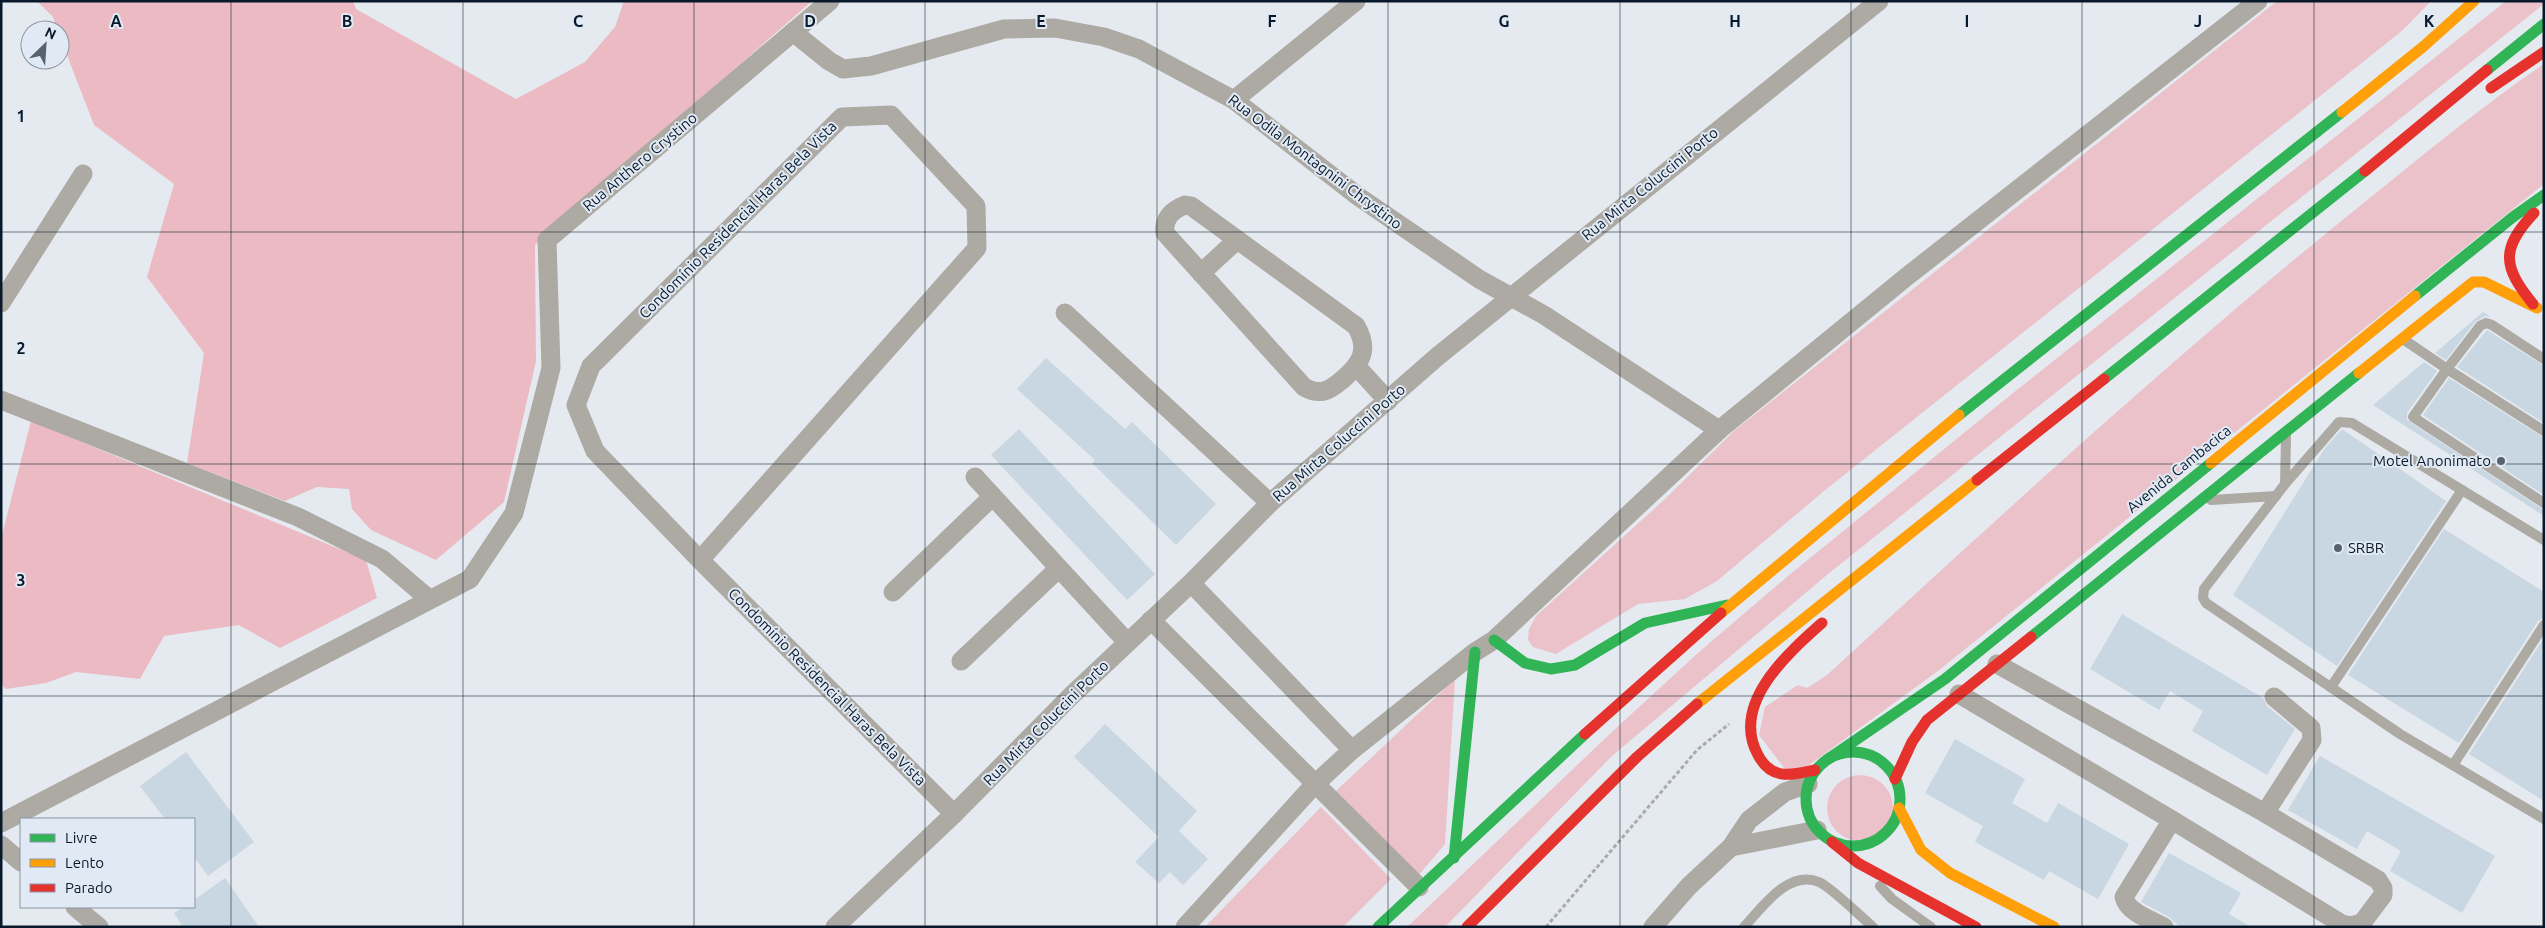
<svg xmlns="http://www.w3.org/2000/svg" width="2545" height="928" viewBox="0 0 2545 928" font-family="Ubuntu,sans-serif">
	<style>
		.green { fill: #ebc2ca }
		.forest { fill: #ebbac3 }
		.building { fill: #c8d7e1 }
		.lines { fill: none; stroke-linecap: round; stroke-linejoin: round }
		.path { stroke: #acabaa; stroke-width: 3; stroke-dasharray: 4 2.5; stroke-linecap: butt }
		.lane { stroke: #ada9a3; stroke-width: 10 }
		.street { stroke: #ada9a3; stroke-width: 19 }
		.fast { stroke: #30b455; stroke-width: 11 }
		.slow { stroke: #ff9f0a; stroke-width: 11 }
		.jam { stroke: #e5322d; stroke-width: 11 }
		.grid { fill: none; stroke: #08192b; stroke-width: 1; stroke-opacity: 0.55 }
		.poi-dot { fill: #556270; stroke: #e1eaf4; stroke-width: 2 }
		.labels { text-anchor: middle; stroke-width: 4; stroke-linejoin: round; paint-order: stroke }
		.street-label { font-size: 15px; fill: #08192b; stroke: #e1eaf4 }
		.poi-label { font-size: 15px; fill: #08192b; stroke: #e1eaf4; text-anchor: end }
		.grid-label { font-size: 16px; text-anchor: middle; font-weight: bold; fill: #08192b; stroke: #e1eaf4; stroke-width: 4; stroke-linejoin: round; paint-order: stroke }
	</style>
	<rect width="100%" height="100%" fill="#e5eaf0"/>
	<g class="green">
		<path d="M2277,1H2431L2403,30L1824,491L1717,581L1685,599L1638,604L1556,654L1533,647L1528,640L1529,629L1536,616L1665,499L1735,430Z"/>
		<path d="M2506,1H2544V4L1828,574L1612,756L1445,927H1407L1615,729L1699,652L1788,576L2013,393Z"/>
		<path d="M2544,64V184L1938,671L1805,768L1785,769L1759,735L1765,707L1798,685L1807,688L1827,675C1997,519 2166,363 2345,218C2410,166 2475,111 2544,64Z"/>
		<path d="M1455,679L1445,844L1418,876L1336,791Z"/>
		<circle cx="1860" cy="808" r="33"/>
		<path d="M1321,807L1391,879L1343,927H1205Z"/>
	</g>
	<g class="forest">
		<path d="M37,1H353L356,9L516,99L585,62L615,27L624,1H812L535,245L536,361L504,502L436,560L371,530L352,509L349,489L317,487L285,501L187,463L204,353L147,277L174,184L94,125L60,37V30H57L53,17Z"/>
		<path d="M31,421L366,560L377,598L280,648L239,625L164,636L140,679L76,672L46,683L6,689L1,684V539Z"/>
	</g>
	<g class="building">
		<path d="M2483,312L2491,317L2485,316L2475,322L2446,360L2435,353Z"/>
		<path d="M2487,330L2544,366V423L2457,367Z"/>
		<path d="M1046,358L1125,429L1132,422L1216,504L1176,545L1092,463L1095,460L1017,389Z"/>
		<path d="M2424,362L2437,371L2407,413V420L2544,510V516L2373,405Z"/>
		<path d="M2449,378L2544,438V495L2423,415Z"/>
		<path d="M1019,429L1155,574L1127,600L991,455Z"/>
		<path d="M2342,429L2446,501L2337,666L2233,595L2325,448Z"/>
		<path d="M2444,529L2544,592V618L2538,621L2459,743L2348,675Z"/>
		<path d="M2122,614L2263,698L2267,706L2295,729L2267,775L2192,731L2203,711L2170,691L2159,710L2090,669Z"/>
		<path d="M2544,638V801L2469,754Z"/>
		<path d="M1105,724L1197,811L1179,831L1208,859L1183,885L1170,872L1159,883L1135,862L1159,837L1074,757Z"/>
		<path d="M1955,739L2025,779L2012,803L2047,823L2058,803L2129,844L2098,899L2049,871L2044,880L1975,842L1983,826L1925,793Z"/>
		<path d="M186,752L254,842L208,876L194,857V819H165L140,786Z"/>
		<path d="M2320,756L2495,856L2462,913L2390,871L2401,851L2367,831L2357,849L2288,810Z"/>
		<path d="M2169,853L2241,893L2229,914L2251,927H2180L2169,917L2141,902Z"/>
		<path d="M225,878L259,927H183L174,913L184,907H194V900Z"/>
	</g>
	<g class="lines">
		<path class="path" d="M1546,927L1697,750L1729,724"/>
		<g class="lane">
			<path d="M2403,339L2447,369L2480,326L2486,323L2492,325L2544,359"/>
			<path d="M2544,431L2447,369L2413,417L2544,503"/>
			<path d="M2285,484L2286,437"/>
			<path d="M2211,500L2276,496"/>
			<path d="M2544,540L2352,423L2339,422L2285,484L2204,589L2203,598L2206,603L2400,734L2544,819"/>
			<path d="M2331,687L2462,490"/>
			<path d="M2453,765L2544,625"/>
			<path d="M1880,886L1892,899L1931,927"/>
			<path d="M1744,927C1762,908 1788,869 1819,882C1831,887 1861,917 1873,927"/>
		</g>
		<g class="street">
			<path d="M793,32L829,61L843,69L871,66L1004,29L1055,28L1104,37L1139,49L1234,100L1359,197L1479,279L1544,315L1719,430"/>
			<path d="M1234,100L1356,1"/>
			<path d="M1185,205L1191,206L1356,326C1370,350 1361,364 1342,380C1329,391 1320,396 1304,387L1165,233C1163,219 1172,210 1185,205Z"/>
			<path d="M1201,273L1237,240"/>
			<path d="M1,303L83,174"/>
			<path d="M1065,313L1270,503"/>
			<path d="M1357,367L1388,401"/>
			<path d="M1,400L298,517L382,559L429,599"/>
			<path d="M975,477L1127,642"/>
			<path d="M700,560L977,248L976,206L891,115L842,117L591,366L576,405L595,451L700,560L954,814"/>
			<path d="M1191,583L1352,750"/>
			<path d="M893,592L992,497"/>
			<path d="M1151,620L1419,887"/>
			<path d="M961,661L1058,569"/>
			<path d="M1959,694L2172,820L2342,924L2351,926L2362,923L2383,895V888L2378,880L2265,813L1997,664"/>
			<path d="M2265,813L2312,740L2311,728L2274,697"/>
			<path d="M1,823L470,579L514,513L551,368L547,240L830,1"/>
			<path d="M1,845L21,862"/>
			<path d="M1731,847L1817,830"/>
			<path d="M75,907L99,927"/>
			<path d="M835,927L954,814L1072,695L1191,583L1270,503L1438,356L1879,1"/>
			<path d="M1185,927L1314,785L1352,750L1475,652L1494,640L1719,430L1905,278L2258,1"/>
			<path d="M1653,927L1689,886L1731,847L1749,820L1785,792L1808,784"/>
			<path d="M2164,927C2151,920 2127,912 2124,897L2172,820"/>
		</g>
		<g class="fast">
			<path d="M2487,70L2544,24"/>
			<path d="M2415,296L2513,217L2544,195"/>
			<path d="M2104,379L2365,171"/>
			<path d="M1959,415L2342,112"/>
			<path d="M2031,637L2359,373"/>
			<path d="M1494,640L1525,663L1551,669L1575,665L1645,623L1727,605"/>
			<circle cx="1853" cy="799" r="47"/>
			<path d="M1828,759L1945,679L2211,463"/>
			<path d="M1454,858L1475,652"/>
			<path d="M1378,927L1585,734"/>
		</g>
		<g class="slow">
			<path d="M2342,112L2424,46L2474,1"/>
			<path d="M2359,373L2473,282H2484L2537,308"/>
			<path d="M2211,463L2415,296"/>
			<path d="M1721,613L1959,415"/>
			<path d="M1697,704L1977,480"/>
			<path d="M1899,808L1921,850L1950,873L2054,927"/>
		</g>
		<g class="jam">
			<path d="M2491,88L2544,52"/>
			<path d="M2365,171L2487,70"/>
			<path d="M2533,304C2503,267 2500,249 2534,213"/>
			<path d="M1977,480L2104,379"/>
			<path d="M1585,734L1721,613"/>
			<path d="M1815,770C1791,775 1772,781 1758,755C1730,704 1788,653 1822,623"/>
			<path d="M1895,779L1912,742L1927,720L2031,637"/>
			<path d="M1832,842L1858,863L1976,927"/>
			<path d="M1467,927L1637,757L1697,704"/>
		</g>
	</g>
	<path class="grid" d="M231,1V927M463,1V927M694,1V927M925,1V927M1157,1V927M1388,1V927M1620,1V927M1851,1V927M2082,1V927M2314,1V927M1,232H2544M1,464H2544M1,696H2544"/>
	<g class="poi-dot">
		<circle cx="2501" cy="461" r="5"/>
		<circle cx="2338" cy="548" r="5"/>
	</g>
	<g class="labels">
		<g class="street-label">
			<text transform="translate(640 162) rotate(-40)" y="5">Rua Anthero Crystino</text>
			<text transform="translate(1315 162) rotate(37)" y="5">Rua Odila Montagnini Chrystino</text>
			<text transform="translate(1650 184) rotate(-39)" y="5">Rua Mirta Coluccini Porto</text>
			<text transform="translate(738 220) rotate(-45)" y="5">Condomínio Residencial Haras Bela Vista</text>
			<text transform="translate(1339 443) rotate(-41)" y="5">Rua Mirta Coluccini Porto</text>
			<text transform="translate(2179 469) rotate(-39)" y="5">Avenida Cambacica</text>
			<text transform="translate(827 687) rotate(45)" y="5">Condomínio Residencial Haras Bela Vista</text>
			<text transform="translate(1046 723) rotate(-45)" y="5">Rua Mirta Coluccini Porto</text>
		</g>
		<g class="poi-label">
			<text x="2491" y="466">Motel Anonimato</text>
			<text x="2348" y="553" text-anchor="start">SRBR</text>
		</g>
	</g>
	<g class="grid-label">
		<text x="116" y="27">A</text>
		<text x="347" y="27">B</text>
		<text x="578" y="27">C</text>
		<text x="810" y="27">D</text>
		<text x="1041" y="27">E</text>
		<text x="1272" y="27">F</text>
		<text x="1504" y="27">G</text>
		<text x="1735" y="27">H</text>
		<text x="1967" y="27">I</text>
		<text x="2198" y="27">J</text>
		<text x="2429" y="27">K</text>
		<text x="21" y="122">1</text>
		<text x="21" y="354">2</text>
		<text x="21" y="586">3</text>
	</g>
	<rect width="2545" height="928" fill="none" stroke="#08192b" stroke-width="5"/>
	<rect x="20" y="818" width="175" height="90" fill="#e1eaf4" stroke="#8a96a4"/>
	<rect x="30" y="834" width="25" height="8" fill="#30b455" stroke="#8a96a4"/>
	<text x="65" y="843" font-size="15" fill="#08192b">Livre</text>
	<rect x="30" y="859" width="25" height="8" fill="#ff9f0a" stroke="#8a96a4"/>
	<text x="65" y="868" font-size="15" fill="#08192b">Lento</text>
	<rect x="30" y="884" width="25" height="8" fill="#e5322d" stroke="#8a96a4"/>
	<text x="65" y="893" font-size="15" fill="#08192b">Parado</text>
	<g transform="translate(45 45) rotate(25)"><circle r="24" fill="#e1eaf4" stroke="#8a96a4"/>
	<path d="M0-4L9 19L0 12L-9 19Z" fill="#556270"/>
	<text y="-8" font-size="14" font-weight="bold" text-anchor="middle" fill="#08192b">N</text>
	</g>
</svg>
